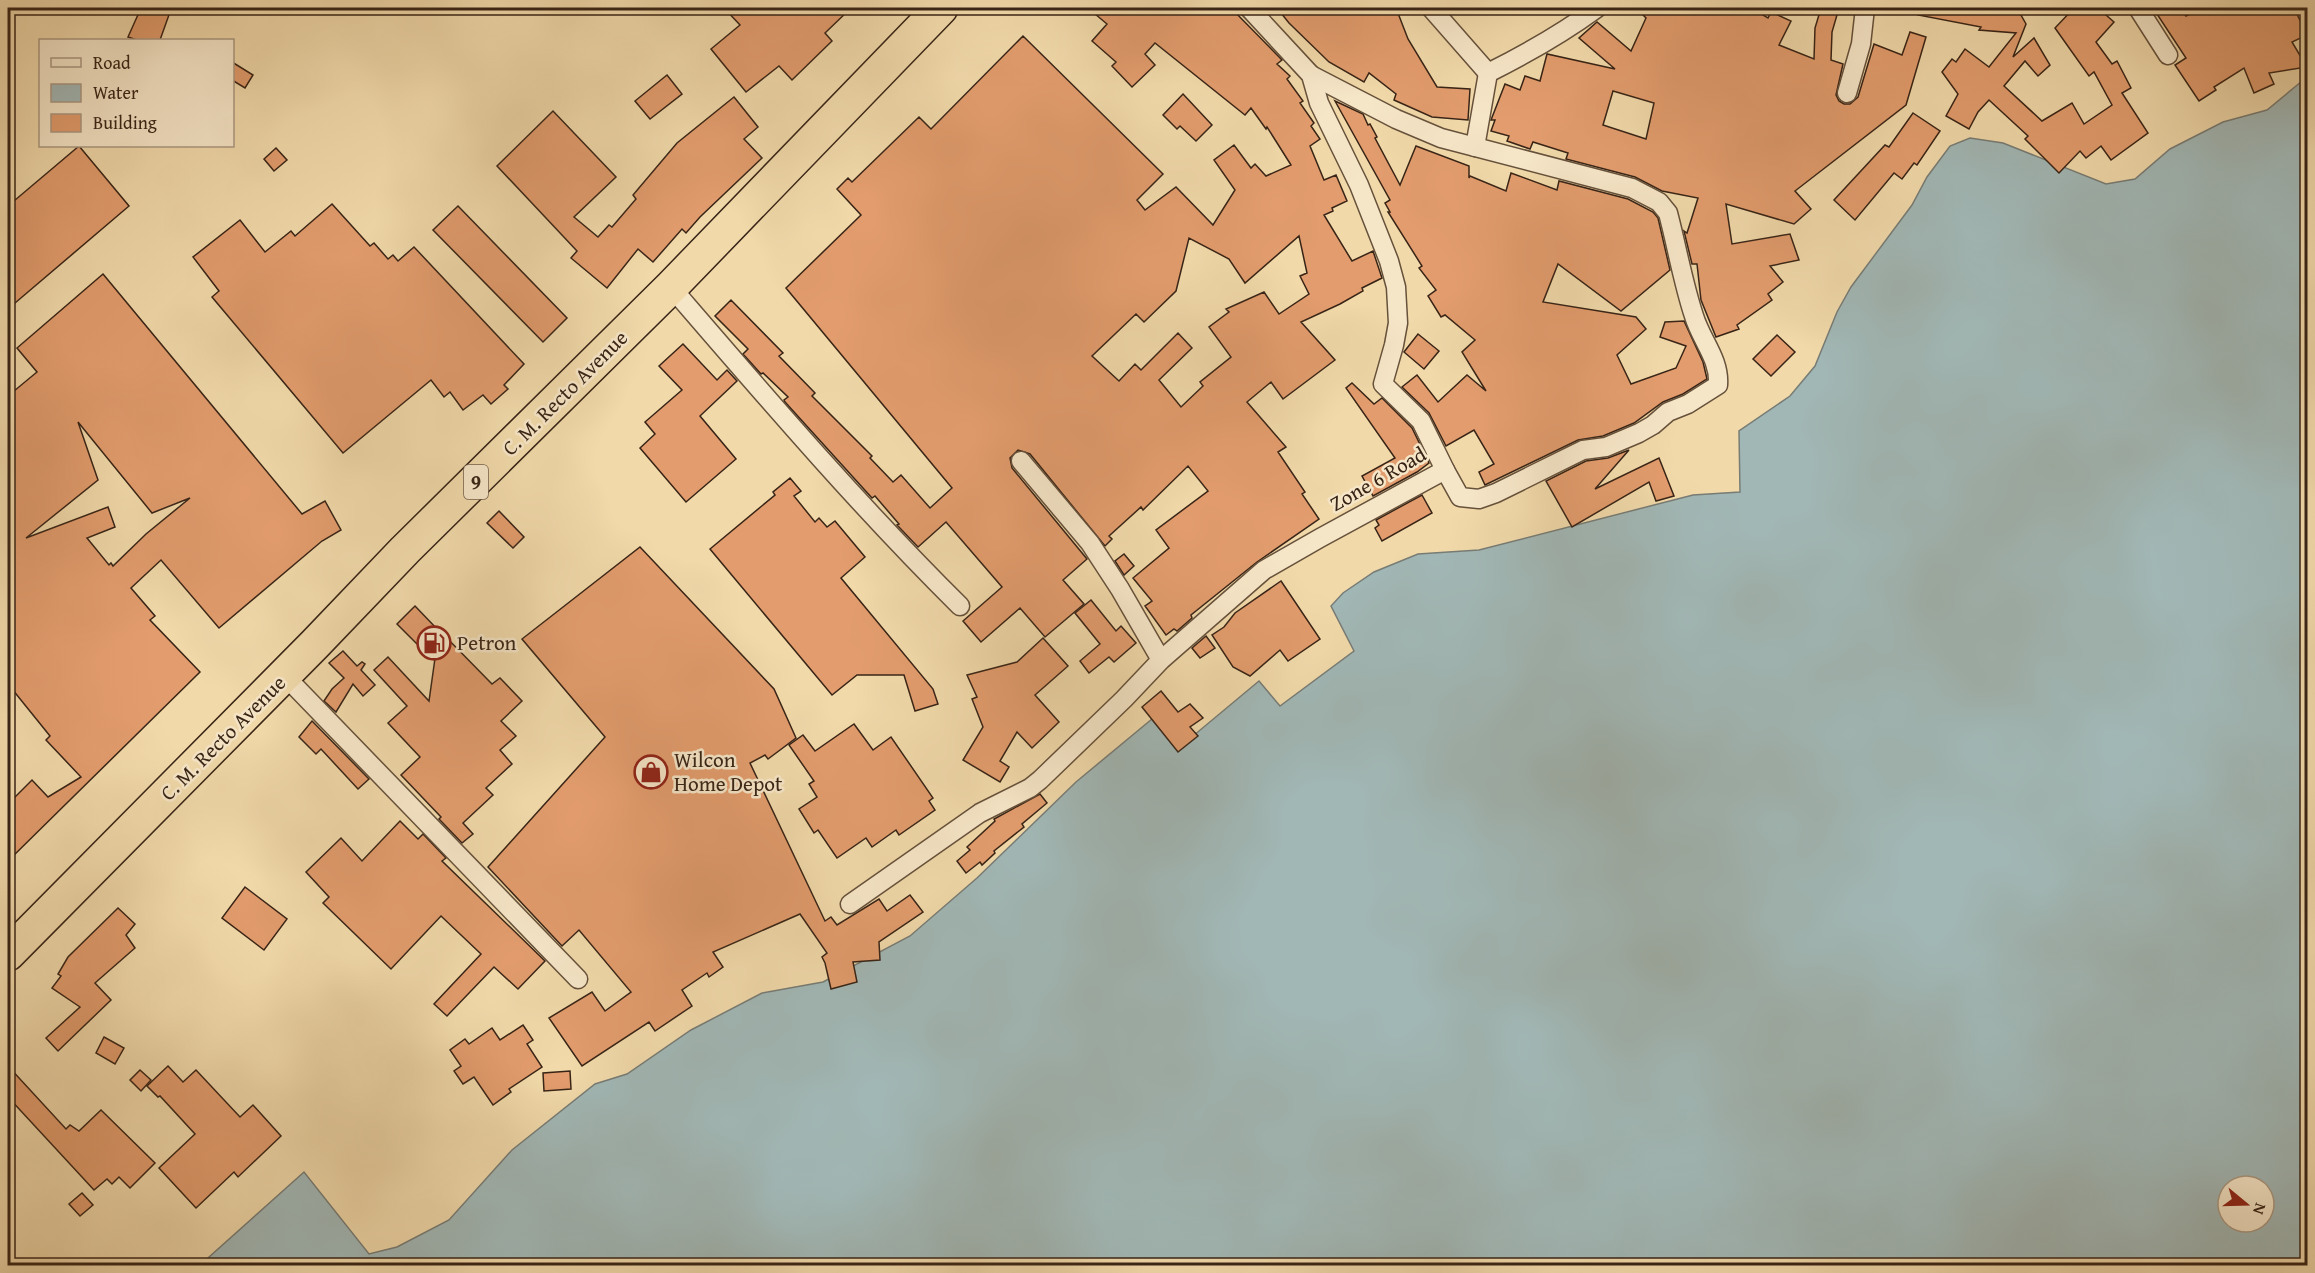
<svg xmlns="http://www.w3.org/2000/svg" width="2315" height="1273" viewBox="0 0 2315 1273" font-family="'Gentium Book Plus',serif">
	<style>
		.water { fill: #a1b7b5; stroke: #777c75; stroke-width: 1.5; fill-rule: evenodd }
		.building { fill: #e29c6d; stroke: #382416; stroke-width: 1.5; fill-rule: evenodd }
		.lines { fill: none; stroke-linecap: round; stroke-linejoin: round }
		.street-casing { stroke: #66513b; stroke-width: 21 }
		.highway-casing { stroke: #382416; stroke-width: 36 }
		.street { stroke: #f6e6c8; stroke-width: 18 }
		.highway { stroke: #f1d9aa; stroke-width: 33 }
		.labels { text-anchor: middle; stroke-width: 5; stroke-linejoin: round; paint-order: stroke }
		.shield { fill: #f6e6c8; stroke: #715e4b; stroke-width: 1.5 }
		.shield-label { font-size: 20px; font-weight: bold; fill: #382416 }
		.street-label { font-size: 21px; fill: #382416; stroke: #f6e6c8 }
		.poi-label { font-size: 21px; fill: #382416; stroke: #f6e6c8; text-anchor: start }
	</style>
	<rect width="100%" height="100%" fill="#f1d9aa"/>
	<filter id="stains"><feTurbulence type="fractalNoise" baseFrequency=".00333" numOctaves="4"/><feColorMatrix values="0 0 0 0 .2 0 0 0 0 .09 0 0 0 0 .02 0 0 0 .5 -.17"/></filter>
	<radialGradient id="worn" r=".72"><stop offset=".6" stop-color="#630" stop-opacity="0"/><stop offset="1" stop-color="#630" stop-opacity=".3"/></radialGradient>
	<path class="water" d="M2307,77V1265L199,1266L304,1172L369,1254L397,1247L449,1220L512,1150L595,1084L627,1074L691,1030L762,993L823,982L910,936L977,878L1076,782L1164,709L1187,741L1259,681L1280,706L1354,651L1331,606L1343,593L1374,572L1418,554L1479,550L1693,495L1740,492L1739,431L1790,396L1815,366L1837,312L1851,287L1912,205L1927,177L1950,146L1970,138L2003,143L2106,184L2135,179L2170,149L2223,122L2267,110ZM2228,1186H2264V1222H2228Z"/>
	<g class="building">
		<path d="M141,8H158L170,12L160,40H137L128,37Z"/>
		<path d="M724,8H851L825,33L832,41L792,80L779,66L746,92L711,49L740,25Z"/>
		<path d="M1088,8H1231L1282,60L1277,64L1290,76L1287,79L1303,101L1300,103L1314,123L1311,126L1320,139L1310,146L1324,180L1336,175L1347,201L1332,208L1333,211L1324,215L1352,261L1373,251L1382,278L1362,288L1363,291L1340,304L1301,322L1335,360L1283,399L1271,382L1247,402L1286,447L1278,452L1305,492L1302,494L1319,519L1257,562L1191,615L1192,618L1177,631L1174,629L1166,635L1145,606L1152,601L1133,578L1169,548L1156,530L1208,491L1188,466L1143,510L1141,507L1109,536L1112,539L1105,546L1030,454L1018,450L1010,458L1012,468L1087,559L1063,580L1084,604L1045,637L1020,608L981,642L963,621L1002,587L946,522L918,547L897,525L899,524L875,496L872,498L785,402L784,400L788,397L763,373L761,374L743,354L748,349L715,316L731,300L783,353L779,356L815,393L812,396L872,456L870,458L893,482L901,475L930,508L952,488L786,288L861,215L837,189L848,178L852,182L919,117L931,129L1023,36L1163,174L1137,200L1145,210L1176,187L1213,225L1235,190L1214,160L1234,145L1251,168L1255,164L1266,176L1291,165L1267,127L1266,129L1251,108L1245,115L1155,43L1145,54L1155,65L1132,87L1112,66L1116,62L1092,41L1107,24ZM1299,236L1307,273L1300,276L1309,294L1279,314L1264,292L1226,309L1229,312L1209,327L1231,357L1200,382L1203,386L1181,407L1159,380L1192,348L1178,333L1141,370L1135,364L1119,381L1092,356L1136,314L1144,322L1176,291L1189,238L1229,259L1245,283Z"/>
		<path d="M1277,8H1396L1408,39L1437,87L1470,89L1468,120L1432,117L1394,100L1396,94L1369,73L1364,82L1329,62L1289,23Z"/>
		<path d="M1636,8H1751L1768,18L1771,12L1791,21L1779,45L1814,59L1815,28L1821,8H1839L1832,32L1831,60L1843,64L1836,95L1839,101L1844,104H1850L1858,97L1874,44L1902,55L1910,32L1926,37L1906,105L1795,191L1811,209L1794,224L1726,204L1732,244L1790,234L1799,260L1770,266L1783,282L1768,294L1772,300L1737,325L1739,329L1716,337L1701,300L1697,264H1692L1684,231L1687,233L1698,198L1662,191L1635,177L1566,159L1568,153L1533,142L1530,149L1507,141L1509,136L1491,131L1495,120H1491L1505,84L1520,90L1525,76L1540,81L1547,54L1615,69L1579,38L1597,22L1631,51L1646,18ZM1613,91L1654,103L1646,139L1603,125Z"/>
		<path d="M1919,8H2017L2026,24L2013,57L2034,38L2050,65L2038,76L2025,61L2004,86L2042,121L2072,103L2084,124L2112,105L2094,72L2089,76L2055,28L2074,8H2098L2114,22L2096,42L2112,64L2117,61L2131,88L2122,93L2148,133L2111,160L2101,146L2086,158L2080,151L2059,173L2025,139L2028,136L1989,100L1978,112L1969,129L1946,116L1958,94L1942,72L1952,59L1956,62L1965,49L1989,67L2016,33L1979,30L1981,27L1918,15Z"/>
		<path d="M2153,8H2180L2186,16L2202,8H2294L2307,35L2292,42L2307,67L2269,73L2274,84L2254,93L2244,68L2214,87L2216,90L2199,101L2175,65L2186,58Z"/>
		<path d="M232,62L253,75L245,88L232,80Z"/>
		<path d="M667,75L682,94L650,119L635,101Z"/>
		<path d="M1183,94L1212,125L1196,141L1180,126L1177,129L1163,115Z"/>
		<path d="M734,97L758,127L744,139L762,158L700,217L686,233L682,229L653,262L638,249L607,288L571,258L577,251L497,166L553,111L616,177L574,217L598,237L609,225L612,227L636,199L633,195L677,143Z"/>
		<path d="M1335,101L1363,114L1368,125L1370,124L1377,137L1375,138L1400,185L1416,146L1469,166V178L1470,176L1506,191L1511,173L1557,190L1559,181L1628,199L1653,212L1658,218L1670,270L1621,311L1558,264L1543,302L1636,317L1646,329L1617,355L1631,384L1676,368L1686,346L1660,337L1665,322L1684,321L1703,362L1707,379L1683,394L1663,402L1634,423L1603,436L1578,440L1485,485L1479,472L1494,464L1474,430L1446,446L1429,413L1402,387L1417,375L1438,402L1467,375L1486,391L1462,352L1475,340L1445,315L1441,317L1428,296L1436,290L1419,268L1422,266L1388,212H1390L1385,203L1390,200Z"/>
		<path d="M1913,113L1940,131L1917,165L1914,163L1902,179L1894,173L1855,220L1834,200L1885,145L1889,147Z"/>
		<path d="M79,146L129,206L8,309V206Z"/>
		<path d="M276,148L287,160L274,171L264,159Z"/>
		<path d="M332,204L370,246L374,243L388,259L393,255L398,261L414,247L524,364L504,385L508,389L491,404L483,395L463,410L450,392L444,397L431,380L343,453L212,297L219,291L193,257L240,220L265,252L291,231L295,236Z"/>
		<path d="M458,206L567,318L543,342L433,230Z"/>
		<path d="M103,274L302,514L325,501L341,530L322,541L219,628L161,560L131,588L155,616L150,620L200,672L8,861V804L32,780L48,797L81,777L46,740L50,736L8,684V396L37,372L17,348ZM78,422L152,513L190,498L146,534L113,566L111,563L109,565L87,538L115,527L108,507L26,538L98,480Z"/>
		<path d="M1418,334L1439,351L1424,369L1404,352Z"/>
		<path d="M1777,335L1795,352L1771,376L1753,359Z"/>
		<path d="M683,344L717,380L727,370L737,381L700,416L736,459L686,502L640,448L655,434L645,422L682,390L659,366Z"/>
		<path d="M1352,383L1374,404L1382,398L1412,428L1429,463L1417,472L1373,496L1362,476L1395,458L1346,388Z"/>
		<path d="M1629,450L1595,489L1659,458L1674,496L1656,501L1649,482L1572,527L1546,481L1586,461L1608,458Z"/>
		<path d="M790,478L801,491L794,496L815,522L819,518L827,527L835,521L865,557L841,578L933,689L938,704L915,711L904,675H857L832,695L710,549L775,495L773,492Z"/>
		<path d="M1422,495L1432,513L1382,541L1375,528L1379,525L1376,520Z"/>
		<path d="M499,511L524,537L513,548L487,523Z"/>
		<path d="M640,547L774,689L796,738L768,759L765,755L750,763L825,921L831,917L837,925L879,899L887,911L910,895L923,912L879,942L880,960L853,962L857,982L831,989L825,963L822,957L827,953L800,914L713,952L723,967L709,977L707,973L682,990L692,1006L655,1031L649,1022L582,1066L549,1018L592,992L605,1011L631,992L579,930L562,946L488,867L605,737L522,639Z"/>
		<path d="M1124,554L1134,566L1124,575L1115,561Z"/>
		<path d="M1281,581L1320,639L1288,661L1280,650L1250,676L1233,667L1212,635L1224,627L1235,613Z"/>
		<path d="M1091,600L1116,631L1121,626L1136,643L1114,662L1109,657L1089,673L1080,661L1100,644L1075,613Z"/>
		<path d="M415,606L438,630L420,647L397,624Z"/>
		<path d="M439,630L492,684L500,678L522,701L501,721L516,736L500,750L512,764L486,788L493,795L463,823L473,834L462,843L439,819L441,817L401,775L420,757L388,723L407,706L374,670L388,657L429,701Z"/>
		<path d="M1206,636L1215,648L1200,658L1192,648Z"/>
		<path d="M1043,638L1068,666L1035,695L1059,722L1032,748L1017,732L1000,761L1009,767L1000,782L963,760L983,727L972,699L977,697L967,675L1017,662Z"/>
		<path d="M343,651L357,666L362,662L365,664L361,670L375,685L363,696L353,684L336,712L324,701L332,689L344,678L329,663Z"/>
		<path d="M1161,691L1178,712L1190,704L1203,718L1190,727L1198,736L1178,752L1142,707Z"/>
		<path d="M312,721L369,779L358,789L321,749L316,754L299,737Z"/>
		<path d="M854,724L873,750L891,737L933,798L929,801L935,810L899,835L896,830L872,847L866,838L837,858L818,830L814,833L799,809L817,797L809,784L814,781L789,745L803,735L815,751Z"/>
		<path d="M1040,794L1047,803L1022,824L1024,827L994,851L995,853L982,865L980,862L966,873L957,861L970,850L967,847L995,821L994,819L996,818Z"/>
		<path d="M400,821L418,839L423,834L446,858L442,861L545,961L518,989L494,967L447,1016L434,1004L481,954L441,916L391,969L323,903L329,897L306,872L341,838L362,861Z"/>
		<path d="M245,887L287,919L264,950L222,918Z"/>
		<path d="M118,908L135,924L126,935L135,948L95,983L111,1000L58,1051L46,1038L80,1007L52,988L61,976L58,974L68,957Z"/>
		<path d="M523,1025L533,1040L527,1044L542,1067L509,1089L511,1092L493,1105L474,1077L463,1084L454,1071L461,1066L450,1050L465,1039L469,1044L492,1028L500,1040Z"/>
		<path d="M104,1037L124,1048L115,1064L96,1053Z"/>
		<path d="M8,1066L66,1129L70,1125L79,1131L101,1110L155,1163L130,1188L119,1177L112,1184L107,1179L94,1190L8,1097Z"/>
		<path d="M168,1066L183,1082L196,1070L240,1117L253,1105L281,1136L238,1177L234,1172L196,1208L159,1168L195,1134L160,1096L158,1097L147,1086Z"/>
		<path d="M140,1070L151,1080L141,1091L130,1080Z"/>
		<path d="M570,1071L571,1089L544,1091L543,1073Z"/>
		<path d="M82,1193L93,1205L80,1216L69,1204Z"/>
	</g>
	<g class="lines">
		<defs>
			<g id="street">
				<path d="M1431,8L1488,73"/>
				<path d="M2138,8L2168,55"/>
				<path d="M1311,75L1396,119L1441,138L1632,188L1659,202L1668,213C1677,247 1683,283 1694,316C1701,340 1720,359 1718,385L1688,404L1668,412L1653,425L1639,433L1606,447L1583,450L1496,493L1479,499L1460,497L1445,470"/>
				<path d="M1847,93L1861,44L1865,8"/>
				<path d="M1475,147L1488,73C1526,54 1563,33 1597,8"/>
				<path d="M671,287C765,396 858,505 960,606"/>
				<path d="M1021,461L1090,543L1120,589L1161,660"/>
				<path d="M284,675L578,979"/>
				<path d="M850,904L980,813L1030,788L1040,780L1124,699L1161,660L1264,570L1320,538L1445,470L1421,421L1383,384L1394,345L1398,323L1396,287L1389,261L1359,185L1319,103L1311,75L1249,8"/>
			</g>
			<path id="highway" d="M8,954L315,644L405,550L671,287L941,8"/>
		</defs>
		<use href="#street" class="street-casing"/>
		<use href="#highway" class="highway-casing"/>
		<use href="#street" class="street"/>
		<use href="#highway" class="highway"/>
	</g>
	<defs>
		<symbol id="fuel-ring" viewBox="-11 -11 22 22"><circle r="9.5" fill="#f6e6c8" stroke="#8f2418" stroke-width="1.5"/><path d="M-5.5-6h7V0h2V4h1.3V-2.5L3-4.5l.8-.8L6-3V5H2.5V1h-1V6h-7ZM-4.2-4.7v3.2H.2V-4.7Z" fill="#8f2418"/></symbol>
		<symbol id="shop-ring" viewBox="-11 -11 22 22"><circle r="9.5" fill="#f6e6c8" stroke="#8f2418" stroke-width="1.5"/><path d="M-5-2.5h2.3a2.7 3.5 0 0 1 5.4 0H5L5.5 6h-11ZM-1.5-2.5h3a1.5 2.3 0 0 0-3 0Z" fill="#8f2418"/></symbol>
	</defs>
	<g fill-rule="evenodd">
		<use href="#fuel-ring" x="415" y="624" width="38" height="38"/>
		<use href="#shop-ring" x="632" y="753" width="38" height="38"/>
	</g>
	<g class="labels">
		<rect class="shield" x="464" y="465" width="24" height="34" rx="4.5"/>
		<g class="shield-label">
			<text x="476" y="489">9</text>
		</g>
		<g class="street-label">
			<text transform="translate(565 393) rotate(-45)" y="7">C. M. Recto Avenue</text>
			<text transform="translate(1378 479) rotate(-30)" y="7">Zone 6 Road</text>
			<text transform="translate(223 738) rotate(-45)" y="7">C. M. Recto Avenue</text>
		</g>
		<g class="poi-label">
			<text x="457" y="650">Petron</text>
			<text x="674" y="767">Wilcon<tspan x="674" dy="24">Home Depot</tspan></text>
		</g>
	</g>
	<rect width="2315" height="1273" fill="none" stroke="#f1d9aa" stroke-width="30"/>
	<rect x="9" y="9" width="2297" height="1255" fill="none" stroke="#382416" stroke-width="3"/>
	<rect x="15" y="15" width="2285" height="1243" fill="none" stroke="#382416" stroke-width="1.5"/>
	<rect x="39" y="39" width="195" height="108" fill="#f6e6c8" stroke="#aa9881" stroke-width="1.5"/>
	<rect x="51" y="58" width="30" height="9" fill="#f6e6c8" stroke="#aa9881" stroke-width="1.5"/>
	<text x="93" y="69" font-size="18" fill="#382416">Road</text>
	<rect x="51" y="84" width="30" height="18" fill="#a1b7b5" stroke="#aa9881" stroke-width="1.5"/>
	<text x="93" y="99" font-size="18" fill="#382416">Water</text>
	<rect x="51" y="114" width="30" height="18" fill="#e29c6d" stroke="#aa9881" stroke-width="1.5"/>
	<text x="93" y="129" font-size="18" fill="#382416">Building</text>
	<g transform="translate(2246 1204) rotate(109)"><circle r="28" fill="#f6e6c8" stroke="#aa9881" stroke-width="1.5"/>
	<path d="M0-4.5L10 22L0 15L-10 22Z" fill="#8f2418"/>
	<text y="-9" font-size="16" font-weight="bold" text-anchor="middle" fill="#382416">N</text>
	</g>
	<rect width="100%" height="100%" filter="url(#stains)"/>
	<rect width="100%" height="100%" fill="url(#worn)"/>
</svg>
